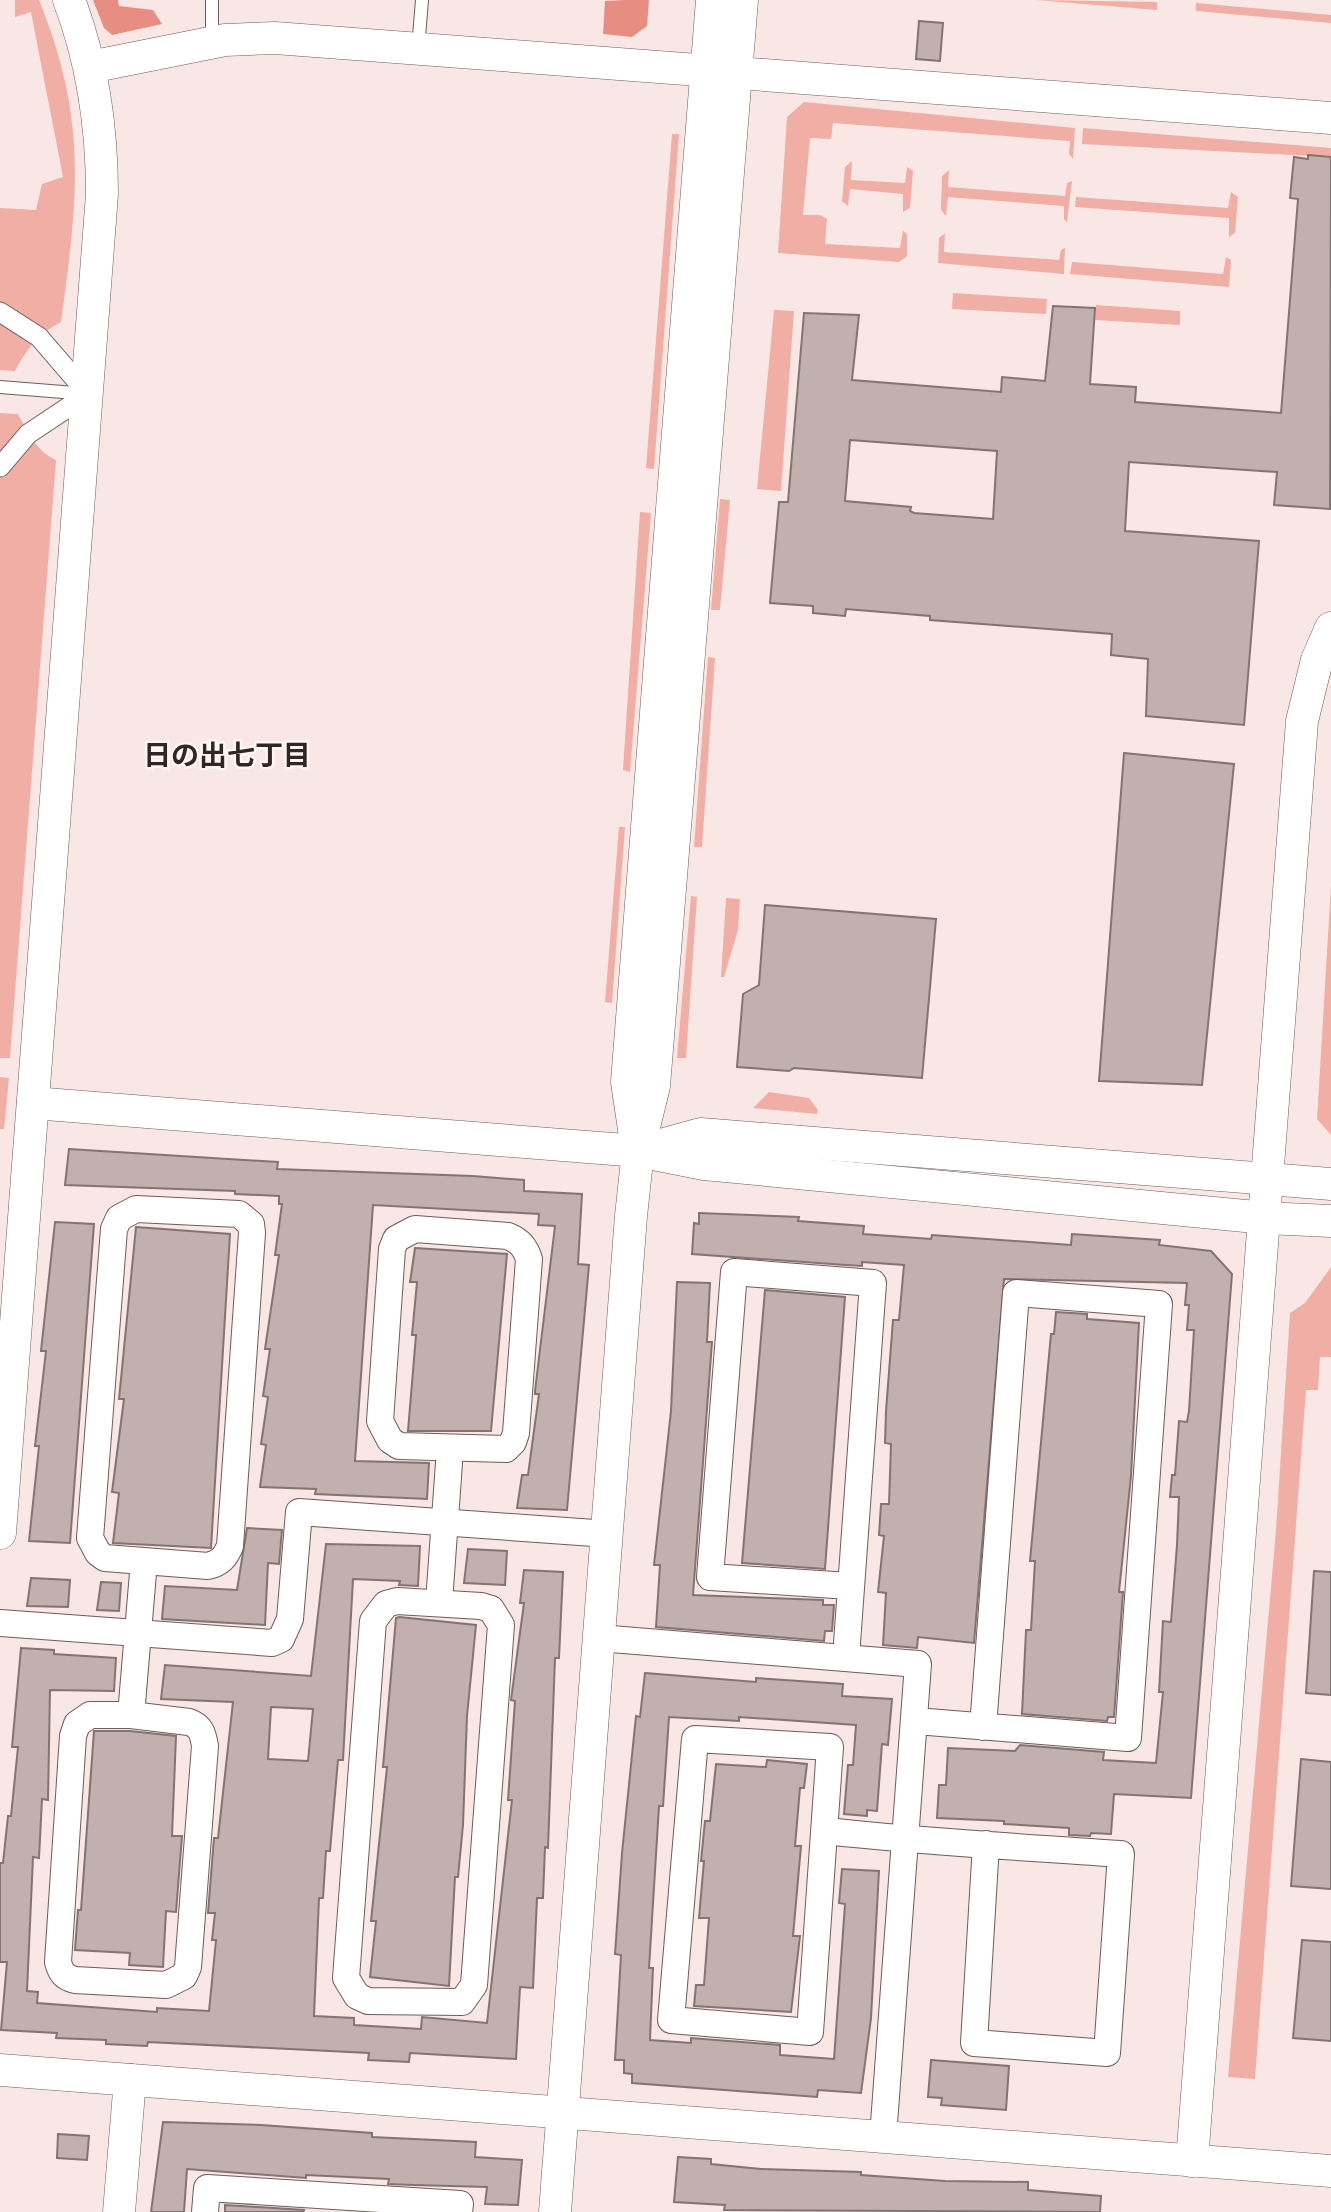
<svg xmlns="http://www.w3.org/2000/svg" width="1331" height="2212" viewBox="0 0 1331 2212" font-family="Signika,'Noto Sans JP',sans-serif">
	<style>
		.green { fill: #f1aea5 }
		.forest { fill: #e78d82 }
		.building { fill: #c1b0ae; stroke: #837472; stroke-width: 2; fill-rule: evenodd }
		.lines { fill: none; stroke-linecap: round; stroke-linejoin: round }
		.service-casing { stroke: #6c5d5b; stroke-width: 14 }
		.pedestrian-casing { stroke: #6c5d5b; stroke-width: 21 }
		.minor-casing { stroke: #6c5d5b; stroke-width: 28 }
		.tertiary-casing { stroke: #6c5d5b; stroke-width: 33 }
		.service { stroke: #fff; stroke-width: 12 }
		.pedestrian { stroke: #fff; stroke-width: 19 }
		.minor { stroke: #fff; stroke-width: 26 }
		.tertiary { stroke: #fff; stroke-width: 32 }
		.labels { text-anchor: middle; stroke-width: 5; stroke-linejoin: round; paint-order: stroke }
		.neighbourhood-label { font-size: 28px; font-weight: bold; fill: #322624; stroke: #fef7f6 }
	</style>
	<rect width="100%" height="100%" fill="#f9e7e5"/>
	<g class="green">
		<path d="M15,0H39C88,121 78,196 61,322C38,334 27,349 15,371L0,370V208L36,210L42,184L63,177L31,12L15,17Z"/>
		<path d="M1036,0L1157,2V10Z"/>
		<path d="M1196,3L1331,15V23L1196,11Z"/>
		<path d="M804,102L1075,128L1073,159L1069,154L1070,141L833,123L831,139L810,138L803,215H820L827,219L825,244L900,248L903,231L907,234V256L899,262L778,253L787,117Z"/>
		<path d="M1083,128L1331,148V157L1082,144Z"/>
		<path d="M672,134H679L654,469L646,468Z"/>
		<path d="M852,161L851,180L905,183L907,167L913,171L910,208L903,212V194L850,189L848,206L842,201L845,167Z"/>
		<path d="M949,170L948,187L1065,196L1067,183L1072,181L1067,222L1064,219V206L948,197L946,216L941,210L942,176Z"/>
		<path d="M1231,192L1238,197L1235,233L1229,237V218L1075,207L1076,197L1228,208Z"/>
		<path d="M945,233L944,252L1059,260L1061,250L1065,248L1064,274L938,263L939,238Z"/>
		<path d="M1226,257L1231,260L1229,287L1070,274L1072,262L1223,274Z"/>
		<path d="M953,293L1047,299L1046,314L952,309Z"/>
		<path d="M1096,305L1180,311V325L1095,320Z"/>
		<path d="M774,310L794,311L781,491L757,489Z"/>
		<path d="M0,413L18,414C27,431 37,452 56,460L10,1058H0Z"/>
		<path d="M720,499L730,500L720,610H711Z"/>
		<path d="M640,512L651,513L630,772L623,770Z"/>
		<path d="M708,657L715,658L702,847H694Z"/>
		<path d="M619,827H625L612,1003L605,1002Z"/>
		<path d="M1331,886V1135L1317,1119Z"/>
		<path d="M691,896L697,897L686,1058H677Z"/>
		<path d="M726,898L740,899L738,930L724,977H721Z"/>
		<path d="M0,1077L9,1078L4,1129H0Z"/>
		<path d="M769,1092L809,1098L818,1110L817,1114L753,1108Z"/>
		<path d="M1331,1267V1357H1320L1318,1390H1306L1255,2079L1228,2077L1276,1530L1290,1313L1305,1303Z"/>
	</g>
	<g class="forest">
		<path d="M93,0H118L119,6L153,10L162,24L112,35L104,28Z"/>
		<path d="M626,0H649L647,26L632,37L603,34L605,1Z"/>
	</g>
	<g class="building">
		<path d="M919,21L943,23L940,61L916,59Z"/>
		<path d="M1308,155L1331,157L1330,509L1274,505L1277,472L1129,462L1125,531L1259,541L1244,725L1146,716L1148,659L1111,655L1112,634L930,620V616L846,609L845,616L813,613V606L770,603L779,502H788L804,313L859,315L852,380L1001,392L1002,377L1045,381L1053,306L1095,308L1090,384L1136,387L1135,402L1281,413L1298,199L1290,198L1294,157L1308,159ZM850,440L997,451L993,519L914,513L910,511L911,507L845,501Z"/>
		<path d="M1124,753L1234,764L1202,1085L1099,1081Z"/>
		<path d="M765,905L936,919L922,1078L794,1068L789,1071L737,1067L743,994L759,985Z"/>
		<path d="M69,1149L278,1162L277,1169L473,1176L524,1180V1191L582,1194L578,1264L589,1265L567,1510L517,1508L522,1475H528L539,1394H535V1391L555,1226L538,1225L539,1214L373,1205L355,1461L429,1463L427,1499L315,1494L316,1489L260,1487L266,1445L261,1444L268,1397L263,1396L270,1349H265L279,1255H275L282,1204H279V1196L235,1194V1191L65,1185Z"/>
		<path d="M699,1213L799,1217L798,1221L864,1226L863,1234L931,1239L932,1235L1071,1245L1072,1234L1160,1240L1159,1245L1211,1251L1232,1274L1191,1798L1114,1794L1111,1834L1091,1833L1090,1836L1069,1835V1828L1004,1824V1821L937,1818L939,1785H946L948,1748L1015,1751L1020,1745L1104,1752L1103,1760L1156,1763L1163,1692H1159L1163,1621L1171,1622L1177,1545L1179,1497H1170L1172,1475H1175L1179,1421L1187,1422L1189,1411L1194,1330H1187L1189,1305H1185L1187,1283L1004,1279L974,1643L918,1637L917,1648L883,1645L886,1593L878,1592L884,1536L879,1535L881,1504H889L891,1444L885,1443L886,1411L893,1320H899L904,1265L862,1262V1266L846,1265L692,1254L694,1223L699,1224Z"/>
		<path d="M55,1222L94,1224L70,1543L29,1541L39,1446H35L46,1351H41Z"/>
		<path d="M136,1227L230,1234L211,1548L113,1543L119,1493L112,1492L124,1399H119Z"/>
		<path d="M415,1248L507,1254L491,1431H408L416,1335H412L417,1282H410Z"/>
		<path d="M677,1282L710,1283L707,1342H712L693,1595L823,1600V1605H834L832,1631H825L824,1641L656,1627L660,1565H654L671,1411Z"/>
		<path d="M765,1290L845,1297L825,1569L742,1563Z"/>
		<path d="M1056,1312L1087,1314V1319L1139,1323L1131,1476L1119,1592H1123L1114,1717H1108L1107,1721L1022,1714L1026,1630H1031L1035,1561H1030L1051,1334H1054Z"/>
		<path d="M247,1528L282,1530L279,1564L268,1563L265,1625L162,1619L165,1586L237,1590Z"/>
		<path d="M326,1544L420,1546L418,1586L399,1585L400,1581L353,1579L343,1760H338L330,1851H326L323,1898H319L314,2016L354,2018V2025L421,2029L422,2017L487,2023L512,1800H508L515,1701L511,1700L524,1603H520L524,1570L563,1572L559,1658H555L548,1848L545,1847L543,1898H537L533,1988L520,1987L516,2059L410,2053L409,2062L368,2060L369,2053L148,2042L147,2046L106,2044V2040L56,2038L57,2033L1,2030L7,1962H0V1863H3L8,1816H11L18,1747H12L21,1648L54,1650V1654L116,1658L114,1691L50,1690L48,1800L42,1799L39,1858L33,1857L27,1991L38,1992L37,2003L157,2012V2008L209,2011L216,1940H212L215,1913H208L214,1838H218L233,1702L161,1699L165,1665L311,1676ZM271,1707L313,1709L308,1761L268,1759Z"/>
		<path d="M468,1549L507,1551L505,1585L464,1583Z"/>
		<path d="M1314,1571L1331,1572V1695L1306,1693Z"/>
		<path d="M31,1578L70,1580L68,1607L27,1606Z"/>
		<path d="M101,1582L121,1583L119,1611L97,1610Z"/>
		<path d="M399,1617L476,1625L467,1716L463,1825L458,1877H455L449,1986L370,1977L376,1921H371L387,1767H383L396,1618Z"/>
		<path d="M645,1673L756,1682V1678L843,1684L842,1696L892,1699L888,1745L882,1744L877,1811L867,1810V1816L844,1814L848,1765H853L856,1725L739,1717V1721L669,1717L663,1806H659L649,1968H653L650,2040L691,2043V2038L780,2045V2055L834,2059L845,1904L839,1903L842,1869L879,1871L871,2018L861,2093L818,2090L817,2097L632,2083V2074L624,2073V2060H615L621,1955L615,1954L622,1853L636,1716L640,1717Z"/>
		<path d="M94,1731H130L176,1736L172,1836H182L176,1912L166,1911L163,1967L129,1965L130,1953L75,1950L78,1910H81Z"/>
		<path d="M1301,1759L1331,1762V1889L1291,1886Z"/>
		<path d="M767,1760L807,1764L804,1788H800L795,1846H801L793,1936H800L791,2012L694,2006L696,1985H704L709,1918H699L704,1861H701L705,1821H710L716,1764L766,1767Z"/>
		<path d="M1302,1940L1331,1942V2041L1293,2038Z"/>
		<path d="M931,2060L1009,2066L1006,2110L941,2105L942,2098L928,2097Z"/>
		<path d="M163,2122L261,2125L372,2133V2137L476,2142L475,2157L522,2160L518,2205L485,2204L487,2187L413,2185L388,2184L389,2179L306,2175V2178L187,2169L184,2212H151Z"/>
		<path d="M58,2134L89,2136L87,2160L57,2158Z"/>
		<path d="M678,2157L711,2159V2164L761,2169L861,2172V2175L945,2181L1028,2182V2190L1101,2196L1100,2212L724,2210L725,2205L674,2202Z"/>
		<path d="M225,2205L304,2210L303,2212H225Z"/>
	</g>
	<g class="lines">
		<defs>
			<g id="service">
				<path d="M212,42V0"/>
				<path d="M418,49L422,0"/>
				<path d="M0,387L88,394"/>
			</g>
			<path id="pedestrian" d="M0,312L39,337L88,394L28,434L0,467"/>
			<g id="minor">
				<path d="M136,1209L239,1214L251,1224L252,1233L230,1546C225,1558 220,1563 208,1566L105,1558L98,1553L90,1538L114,1229L119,1218Z"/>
				<path d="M415,1229L508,1236C520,1241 525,1247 529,1259L516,1433L513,1442L506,1449L399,1446L390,1440L380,1421L392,1249L396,1239Z"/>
				<path d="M397,1601L481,1606L491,1609L501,1625L474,1985L462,2002L368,2001L357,1996L346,1978L373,1621L386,1604Z"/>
				<path d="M439,1602L450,1449"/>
				<path d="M0,1623L272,1643L281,1639L290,1619L299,1512L608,1534"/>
				<path d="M599,1638L918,1664L883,2137"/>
				<path d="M846,1657L873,1283L734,1272L710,1577L850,1586"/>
				<path d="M90,1715H131L189,1722C201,1726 203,1734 205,1746L188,1967L184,1976L166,1985L75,1980C64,1977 61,1973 58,1962L73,1736L77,1724Z"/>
				<path d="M131,1715L144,1561"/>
				<path d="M916,1721L1128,1738L1159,1304L1016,1293L983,1727"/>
				<path d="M695,1739L830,1747L810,2032L671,2020Z"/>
				<path d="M826,1831C924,1842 1022,1847 1121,1854L1107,2053L974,2043L986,1844"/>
				<path d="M205,2212L207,2188L460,2204L459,2212"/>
			</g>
			<g id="tertiary">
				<path d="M90,67L225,40L275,38L1331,118"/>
				<path d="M33,1103L638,1151L704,1164L1266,1218L1331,1221"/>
				<path d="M635,1136L627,1082L712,0"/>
				<path d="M643,1150L701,1134L1331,1184"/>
				<path d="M0,1533L102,194C102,127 93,63 69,0"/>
				<path d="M0,2070L1331,2171"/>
				<path d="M1192,2161L1302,721L1317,660L1331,628"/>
				<path d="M119,2212L130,2080"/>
				<path d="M555,2212L631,1216L638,1151L654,1086L742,0"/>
			</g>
		</defs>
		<use href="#service" class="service-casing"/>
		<use href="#pedestrian" class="pedestrian-casing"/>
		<use href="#minor" class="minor-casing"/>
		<use href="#tertiary" class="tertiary-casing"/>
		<use href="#service" class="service"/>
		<use href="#pedestrian" class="pedestrian"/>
		<use href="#minor" class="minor"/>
		<use href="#tertiary" class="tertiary"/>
	</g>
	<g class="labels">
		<g class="neighbourhood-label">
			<text x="227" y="765">日の出七丁目</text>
		</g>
	</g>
</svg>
